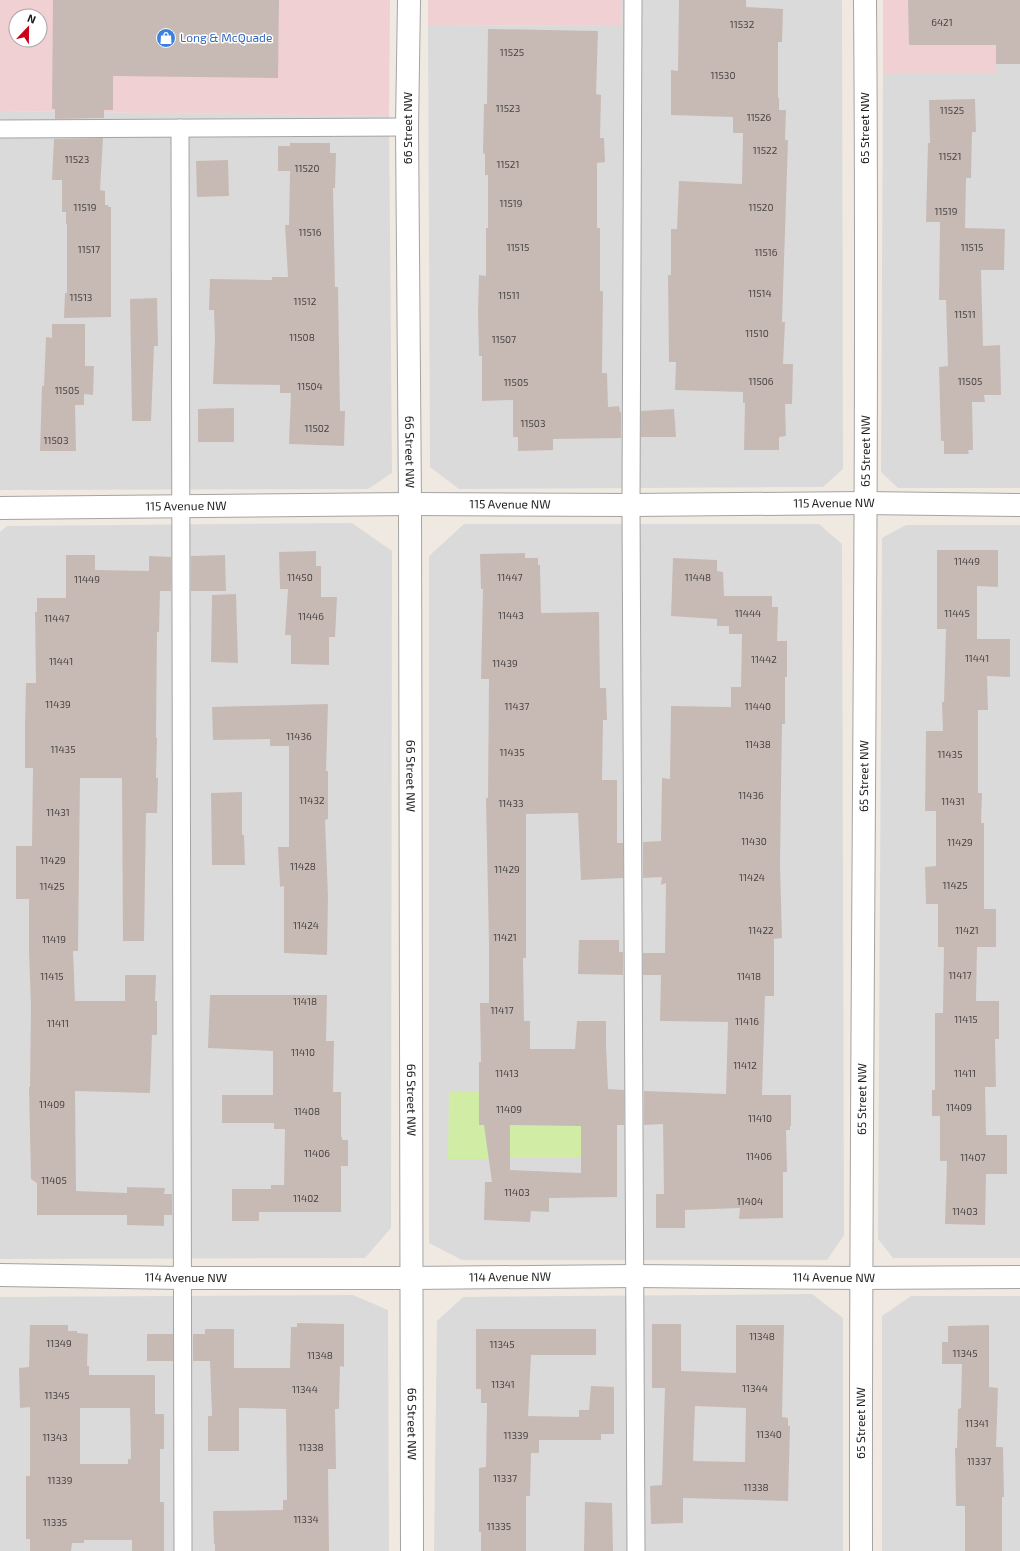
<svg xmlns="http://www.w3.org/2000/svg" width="1020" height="1551" viewBox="0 0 1020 1551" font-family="'Exo 2',sans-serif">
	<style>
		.residential { fill: #dbdada }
		.commercial { fill: #f1d0d3; fill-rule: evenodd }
		.grass { fill: #d0eca5 }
		.building { fill: #c7bab5; fill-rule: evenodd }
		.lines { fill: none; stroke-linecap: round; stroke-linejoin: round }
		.service-casing { stroke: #a4a4a4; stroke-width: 19 }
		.minor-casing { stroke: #a4a4a4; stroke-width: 24 }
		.tertiary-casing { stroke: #a4a4a4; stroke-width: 24 }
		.service { stroke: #fff; stroke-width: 17 }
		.minor { stroke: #fff; stroke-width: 22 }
		.tertiary { stroke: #fff; stroke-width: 22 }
		.labels { text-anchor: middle; stroke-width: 3; stroke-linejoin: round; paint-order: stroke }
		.number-label { font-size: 10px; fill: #484443 }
		.shop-label { font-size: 12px; fill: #366cbe; stroke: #fff; text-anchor: start }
		.street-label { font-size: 12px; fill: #1d1d1d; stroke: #fff }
	</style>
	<rect width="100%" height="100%" fill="#efe9e2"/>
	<g class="residential">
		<path d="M622,0H842L843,469L823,487L459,489L430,467L428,25L621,26Z"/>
		<path d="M996,0H1020V488H898L881,472L883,74H996Z"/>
		<path d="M0,111L389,116L392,473L368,489L0,490Z"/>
		<path d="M352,523L392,551L391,1228L365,1258L0,1259V532L7,526Z"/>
		<path d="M464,524H819L842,544L844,1235L827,1260H462L429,1243V556Z"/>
		<path d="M906,525H1020V1258H893L878,1239L882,538Z"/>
		<path d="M812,1294L843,1318V1551H434L437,1321L463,1297Z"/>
		<path d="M353,1295L388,1310L389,1551H0V1297Z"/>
		<path d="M911,1296H1020V1551H882V1316Z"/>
	</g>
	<g class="commercial">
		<path d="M0,0H390L389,116L0,111ZM16,16H40V40H16Z"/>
		<path d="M428,0H622L621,26L428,25Z"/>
		<rect x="883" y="0" width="113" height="74"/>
	</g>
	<path class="grass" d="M449,1092H479V1125H539L584,1093L591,1158H489V1159H448Z"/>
	<g class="building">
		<path d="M53,0H279L278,78L113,76V110H104V118L55,119V109H52Z"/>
		<path d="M679,0H746V7L783,9L782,42H778V98H779V110H786L785,140H788L782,322H785L783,364H793L792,404H785L786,436L779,437V450H744L745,403H743V392L675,390L676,362H669L668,275H671V229H677L679,181L742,184L743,133H733V117L671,115V70L678,71Z"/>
		<path d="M908,0H1020V64H996V45H909Z"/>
		<path d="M488,29L598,31L596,94L601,95L600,138H604L605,162L597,163V228H600V291H603L602,373H607L608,407L619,406L620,412H621V438L553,439V450L518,451V437H513V400L482,401V356H479L478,311L479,275L486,276V228H488V175H485V154L483,153L484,104H487Z"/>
		<path d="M975,99L976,132H972L971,178H966L965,228L1005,229L1004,270H981L983,346L1000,345L1001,395H984L985,402H972L973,450H968L969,454H944V441H941L939,367L948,366L946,300H939L940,222H926L928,143H930L929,100Z"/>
		<path d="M103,138L100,190L105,191V205H109L108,207H111V317L64,318L65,293H67V224H66V212H62V180H52L54,139Z"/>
		<path d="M290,143H330V153H336L335,188H333L335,287H338L340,411H345L344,446L289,444L291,393H280V385L213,384L215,339L214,310H209L210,279L272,280V277H288L285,225H289L290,171H278V146H290Z"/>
		<path d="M228,160L229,196L197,197L196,161Z"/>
		<path d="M157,298L158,346H154L151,421H132L130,299Z"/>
		<path d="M52,324H85V366H94L93,395L84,394V405H75L76,451H40L42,386H44L46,337L52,338Z"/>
		<path d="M234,408V442H198V409Z"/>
		<path d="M674,409L676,437H641V411Z"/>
		<path d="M937,550H998V587L977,586V639H1010V677L987,676L988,710H978V793H982L981,823H984V909H996V947H977L976,1001H999V1039H995L996,1087H985L986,1135H1007V1174H986L985,1225L945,1224L947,1161H940V1116H932V1090H935V1013H943L944,947H938V904H926L925,867L936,866V811H925L926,731H943L942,702H944L946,629H937Z"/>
		<path d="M316,551V566H321V597H337L335,637H329V665L291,664V635H285L288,589H280L279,552Z"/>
		<path d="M525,553V558H538V565H540L541,613L599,612L600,688H606L607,720H603L602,780H617V843H623V878L581,880L578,813L526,814V958H523L524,1021H530V1049H575L577,1021H606V1046L608,1089L624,1090V1125H617V1197L549,1198V1212L531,1211L530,1222L484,1220L485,1182H492L484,1125H479V1062H481L480,1003H489V944L486,798H488L489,679H481L483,589H481L480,554ZM510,1125L581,1126V1173L510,1170Z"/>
		<path d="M66,555H95V570L149,571V556L171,557V591H160L159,632H157L156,738H157L156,778H158L157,813H146L144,941H123L122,778H80L78,951H73L75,1001H125V975H156L155,1001H157V1035H152L150,1093L75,1091L76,1191L127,1193V1187L165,1188L164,1194H172V1215H164V1226L127,1225V1215H37V1183L31,1179L29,1087H30L31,1006L29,952V899H16V846H32L33,768H25V726L26,683H36L35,612H37V598H66Z"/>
		<path d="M225,555L226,591H191V556Z"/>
		<path d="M673,558L717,560V571L723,572L724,596H772V607H778L777,641H787V677H785V724H782L781,789L780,865L782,938L774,939V996H765L762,1095H791V1126H790V1130H786L787,1172H783V1218L739,1219L740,1208L685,1210V1228H656V1194H664L663,1124L644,1125V1091L726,1094L728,1022L660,1021L661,975H643V953H665L666,883L661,885L662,877L643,878V842L661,841L662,778L670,779L671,706L731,707V687H741L742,634H729V626H717V619L671,616Z"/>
		<path d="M236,594L238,663L211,662L212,595Z"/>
		<path d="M328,704L326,771H328V819L325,820L328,897L327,955L284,953V886L280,887L278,847H289V746H270V739L213,740L212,707Z"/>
		<path d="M242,792V835H244L245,865H212L211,793Z"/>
		<path d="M579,940H619V952H623V975L578,974Z"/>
		<path d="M210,995H327L326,1041H334L333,1092H341V1137H342V1140H348V1166H341V1212H259V1221H232V1189H271V1185H284L285,1129H274V1123H222V1095H273V1051L208,1048Z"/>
		<path d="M297,1323L344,1324V1367L340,1366L339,1409H335L336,1469H328L329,1551H215V1544H214L213,1511L283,1510V1500H287L286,1409L239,1408V1451H208V1416H212L210,1361H193V1334H205V1329H234V1368H290L291,1327H297Z"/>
		<path d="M652,1324H681V1371L736,1373V1325H784L782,1417L788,1418V1426H790L788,1501L683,1498V1523L651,1524L650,1486L662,1485L665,1388H652ZM695,1406L746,1408L745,1462L693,1461Z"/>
		<path d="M30,1325H68V1331H77V1333L88,1334L87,1366H89V1375H155V1414H164V1449H160V1502H164V1551H132V1540H84V1543H72L71,1551H30V1539H26V1476H30V1407L20,1408L19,1368L29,1367ZM80,1408H130L131,1459H128V1464H80Z"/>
		<path d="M989,1325V1387L998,1388L996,1447H1003L1004,1497H1002V1551H965V1506H956L955,1448H957L958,1409L961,1408L962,1364H942V1342H948V1326Z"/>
		<path d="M476,1329H596V1355H531L528,1416L579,1417V1410H589L591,1386L614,1387V1434H601V1440H539V1453H531L530,1496H526V1551H481V1532H479V1468L486,1467L487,1403H481V1389H476Z"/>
		<rect x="147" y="1334" width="26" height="27"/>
		<path d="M585,1502L612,1503L613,1551H584Z"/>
	</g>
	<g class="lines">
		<defs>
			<g id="service">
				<path d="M633,0L631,505L636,1551"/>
				<path d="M180,128L183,1551"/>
				<path d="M0,129L407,127"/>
			</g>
			<g id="minor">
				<path id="s1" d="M0,508L410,504L631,505L864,503L1020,505"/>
				<path id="s2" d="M0,1275L182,1278H411L635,1276L860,1278L1020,1277"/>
				<path id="s3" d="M861,1551C860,1034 869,517 865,0"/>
			</g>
			<g id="tertiary">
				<path id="s4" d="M409,0L407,127L410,504L412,1551"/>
			</g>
		</defs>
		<use href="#service" class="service-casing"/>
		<use href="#minor" class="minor-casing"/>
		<use href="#tertiary" class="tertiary-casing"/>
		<use href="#service" class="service"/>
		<use href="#minor" class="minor"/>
		<use href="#tertiary" class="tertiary"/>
	</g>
	<defs>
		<symbol id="shop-disc" viewBox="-11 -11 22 22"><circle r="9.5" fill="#3f7fe0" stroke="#fff"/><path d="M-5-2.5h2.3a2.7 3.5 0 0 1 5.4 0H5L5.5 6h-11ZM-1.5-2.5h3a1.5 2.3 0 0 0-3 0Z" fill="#fff"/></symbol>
	</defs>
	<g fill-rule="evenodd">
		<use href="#shop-disc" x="155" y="27" width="22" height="22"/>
	</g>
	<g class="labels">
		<g class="number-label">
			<text x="942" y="26">6421</text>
			<text x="742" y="28">11532</text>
			<text x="512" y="56">11525</text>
			<text x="723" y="79">11530</text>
			<text x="508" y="112">11523</text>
			<text x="952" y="114">11525</text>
			<text x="759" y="121">11526</text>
			<text x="765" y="154">11522</text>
			<text x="950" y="160">11521</text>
			<text x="77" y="163">11523</text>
			<text x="508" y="168">11521</text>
			<text x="307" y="172">11520</text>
			<text x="511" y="207">11519</text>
			<text x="85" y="211">11519</text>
			<text x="761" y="211">11520</text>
			<text x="946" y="215">11519</text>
			<text x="310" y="236">11516</text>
			<text x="518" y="251">11515</text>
			<text x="972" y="251">11515</text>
			<text x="89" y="253">11517</text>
			<text x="766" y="256">11516</text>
			<text x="760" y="297">11514</text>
			<text x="509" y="299">11511</text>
			<text x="81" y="301">11513</text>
			<text x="305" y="305">11512</text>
			<text x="965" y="318">11511</text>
			<text x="757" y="337">11510</text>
			<text x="302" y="341">11508</text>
			<text x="504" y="343">11507</text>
			<text x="761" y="385">11506</text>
			<text x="970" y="385">11505</text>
			<text x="516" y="386">11505</text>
			<text x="310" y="390">11504</text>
			<text x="67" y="394">11505</text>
			<text x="533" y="427">11503</text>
			<text x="317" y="432">11502</text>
			<text x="56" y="444">11503</text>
			<text x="967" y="565">11449</text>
			<text x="300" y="581">11450</text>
			<text x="510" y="581">11447</text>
			<text x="698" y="581">11448</text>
			<text x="87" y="583">11449</text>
			<text x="748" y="617">11444</text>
			<text x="957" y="617">11445</text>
			<text x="511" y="619">11443</text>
			<text x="311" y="620">11446</text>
			<text x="57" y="622">11447</text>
			<text x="977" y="662">11441</text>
			<text x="764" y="663">11442</text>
			<text x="61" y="665">11441</text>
			<text x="505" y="667">11439</text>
			<text x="58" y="708">11439</text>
			<text x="517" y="710">11437</text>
			<text x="758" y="710">11440</text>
			<text x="299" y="740">11436</text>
			<text x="758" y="748">11438</text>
			<text x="63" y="753">11435</text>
			<text x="512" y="756">11435</text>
			<text x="950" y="758">11435</text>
			<text x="751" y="799">11436</text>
			<text x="312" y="804">11432</text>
			<text x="953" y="805">11431</text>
			<text x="511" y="807">11433</text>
			<text x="58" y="816">11431</text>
			<text x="754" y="845">11430</text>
			<text x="960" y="846">11429</text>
			<text x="53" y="864">11429</text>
			<text x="303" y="870">11428</text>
			<text x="507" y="873">11429</text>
			<text x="752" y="881">11424</text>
			<text x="955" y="889">11425</text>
			<text x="52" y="890">11425</text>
			<text x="306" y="929">11424</text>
			<text x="761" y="934">11422</text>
			<text x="967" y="934">11421</text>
			<text x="505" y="941">11421</text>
			<text x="54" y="943">11419</text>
			<text x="960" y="979">11417</text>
			<text x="52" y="980">11415</text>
			<text x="749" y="980">11418</text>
			<text x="305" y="1005">11418</text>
			<text x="502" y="1014">11417</text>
			<text x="966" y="1023">11415</text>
			<text x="747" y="1025">11416</text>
			<text x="58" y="1027">11411</text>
			<text x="303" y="1056">11410</text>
			<text x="745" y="1069">11412</text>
			<text x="507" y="1077">11413</text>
			<text x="965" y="1077">11411</text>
			<text x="52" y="1108">11409</text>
			<text x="959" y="1111">11409</text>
			<text x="509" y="1113">11409</text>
			<text x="307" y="1115">11408</text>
			<text x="760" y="1122">11410</text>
			<text x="317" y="1157">11406</text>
			<text x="759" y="1160">11406</text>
			<text x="973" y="1161">11407</text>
			<text x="54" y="1184">11405</text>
			<text x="517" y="1196">11403</text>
			<text x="306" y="1202">11402</text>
			<text x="750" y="1205">11404</text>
			<text x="965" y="1215">11403</text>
			<text x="762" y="1340">11348</text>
			<text x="59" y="1347">11349</text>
			<text x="502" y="1348">11345</text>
			<text x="965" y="1357">11345</text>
			<text x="320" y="1359">11348</text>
			<text x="503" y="1388">11341</text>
			<text x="755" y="1392">11344</text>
			<text x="305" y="1393">11344</text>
			<text x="57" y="1399">11345</text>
			<text x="977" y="1427">11341</text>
			<text x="769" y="1438">11340</text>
			<text x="516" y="1439">11339</text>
			<text x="55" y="1441">11343</text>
			<text x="311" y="1451">11338</text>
			<text x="979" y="1465">11337</text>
			<text x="505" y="1482">11337</text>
			<text x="60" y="1484">11339</text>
			<text x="756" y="1491">11338</text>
			<text x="306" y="1523">11334</text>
			<text x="55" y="1526">11335</text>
			<text x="499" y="1530">11335</text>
		</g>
		<g class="shop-label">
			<text x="180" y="42">Long &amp; McQuade</text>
		</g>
		<g class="street-label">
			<text transform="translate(408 128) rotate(-90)" y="4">66 Street NW</text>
			<text transform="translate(865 128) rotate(-90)" y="4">65 Street NW</text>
			<text dy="4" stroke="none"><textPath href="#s4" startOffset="452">66 Street NW</textPath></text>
			<text dy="4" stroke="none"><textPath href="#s3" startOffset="1100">65 Street NW</textPath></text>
			<text dy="4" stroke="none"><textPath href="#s1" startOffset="834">115 Avenue NW</textPath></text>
			<text dy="4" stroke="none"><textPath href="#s1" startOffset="510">115 Avenue NW</textPath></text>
			<text dy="4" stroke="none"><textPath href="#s1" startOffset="186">115 Avenue NW</textPath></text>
			<text dy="4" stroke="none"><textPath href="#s4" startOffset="776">66 Street NW</textPath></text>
			<text dy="4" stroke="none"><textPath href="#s3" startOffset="775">65 Street NW</textPath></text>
			<text dy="4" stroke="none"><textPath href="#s4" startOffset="1100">66 Street NW</textPath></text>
			<text dy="4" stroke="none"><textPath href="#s3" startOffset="452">65 Street NW</textPath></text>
			<text dy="4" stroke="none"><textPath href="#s2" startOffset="186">114 Avenue NW</textPath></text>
			<text dy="4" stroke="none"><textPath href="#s2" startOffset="510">114 Avenue NW</textPath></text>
			<text dy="4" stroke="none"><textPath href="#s2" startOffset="834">114 Avenue NW</textPath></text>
			<text dy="4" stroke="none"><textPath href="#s4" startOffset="1424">66 Street NW</textPath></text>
			<text dy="4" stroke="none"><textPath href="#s3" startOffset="128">65 Street NW</textPath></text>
		</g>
	</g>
	<g transform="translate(28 28) rotate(22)"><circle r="19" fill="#ffffff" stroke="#a5a5a5"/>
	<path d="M0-3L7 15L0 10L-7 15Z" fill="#ca0019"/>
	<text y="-6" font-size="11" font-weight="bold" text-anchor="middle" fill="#1d1d1d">N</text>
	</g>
</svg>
